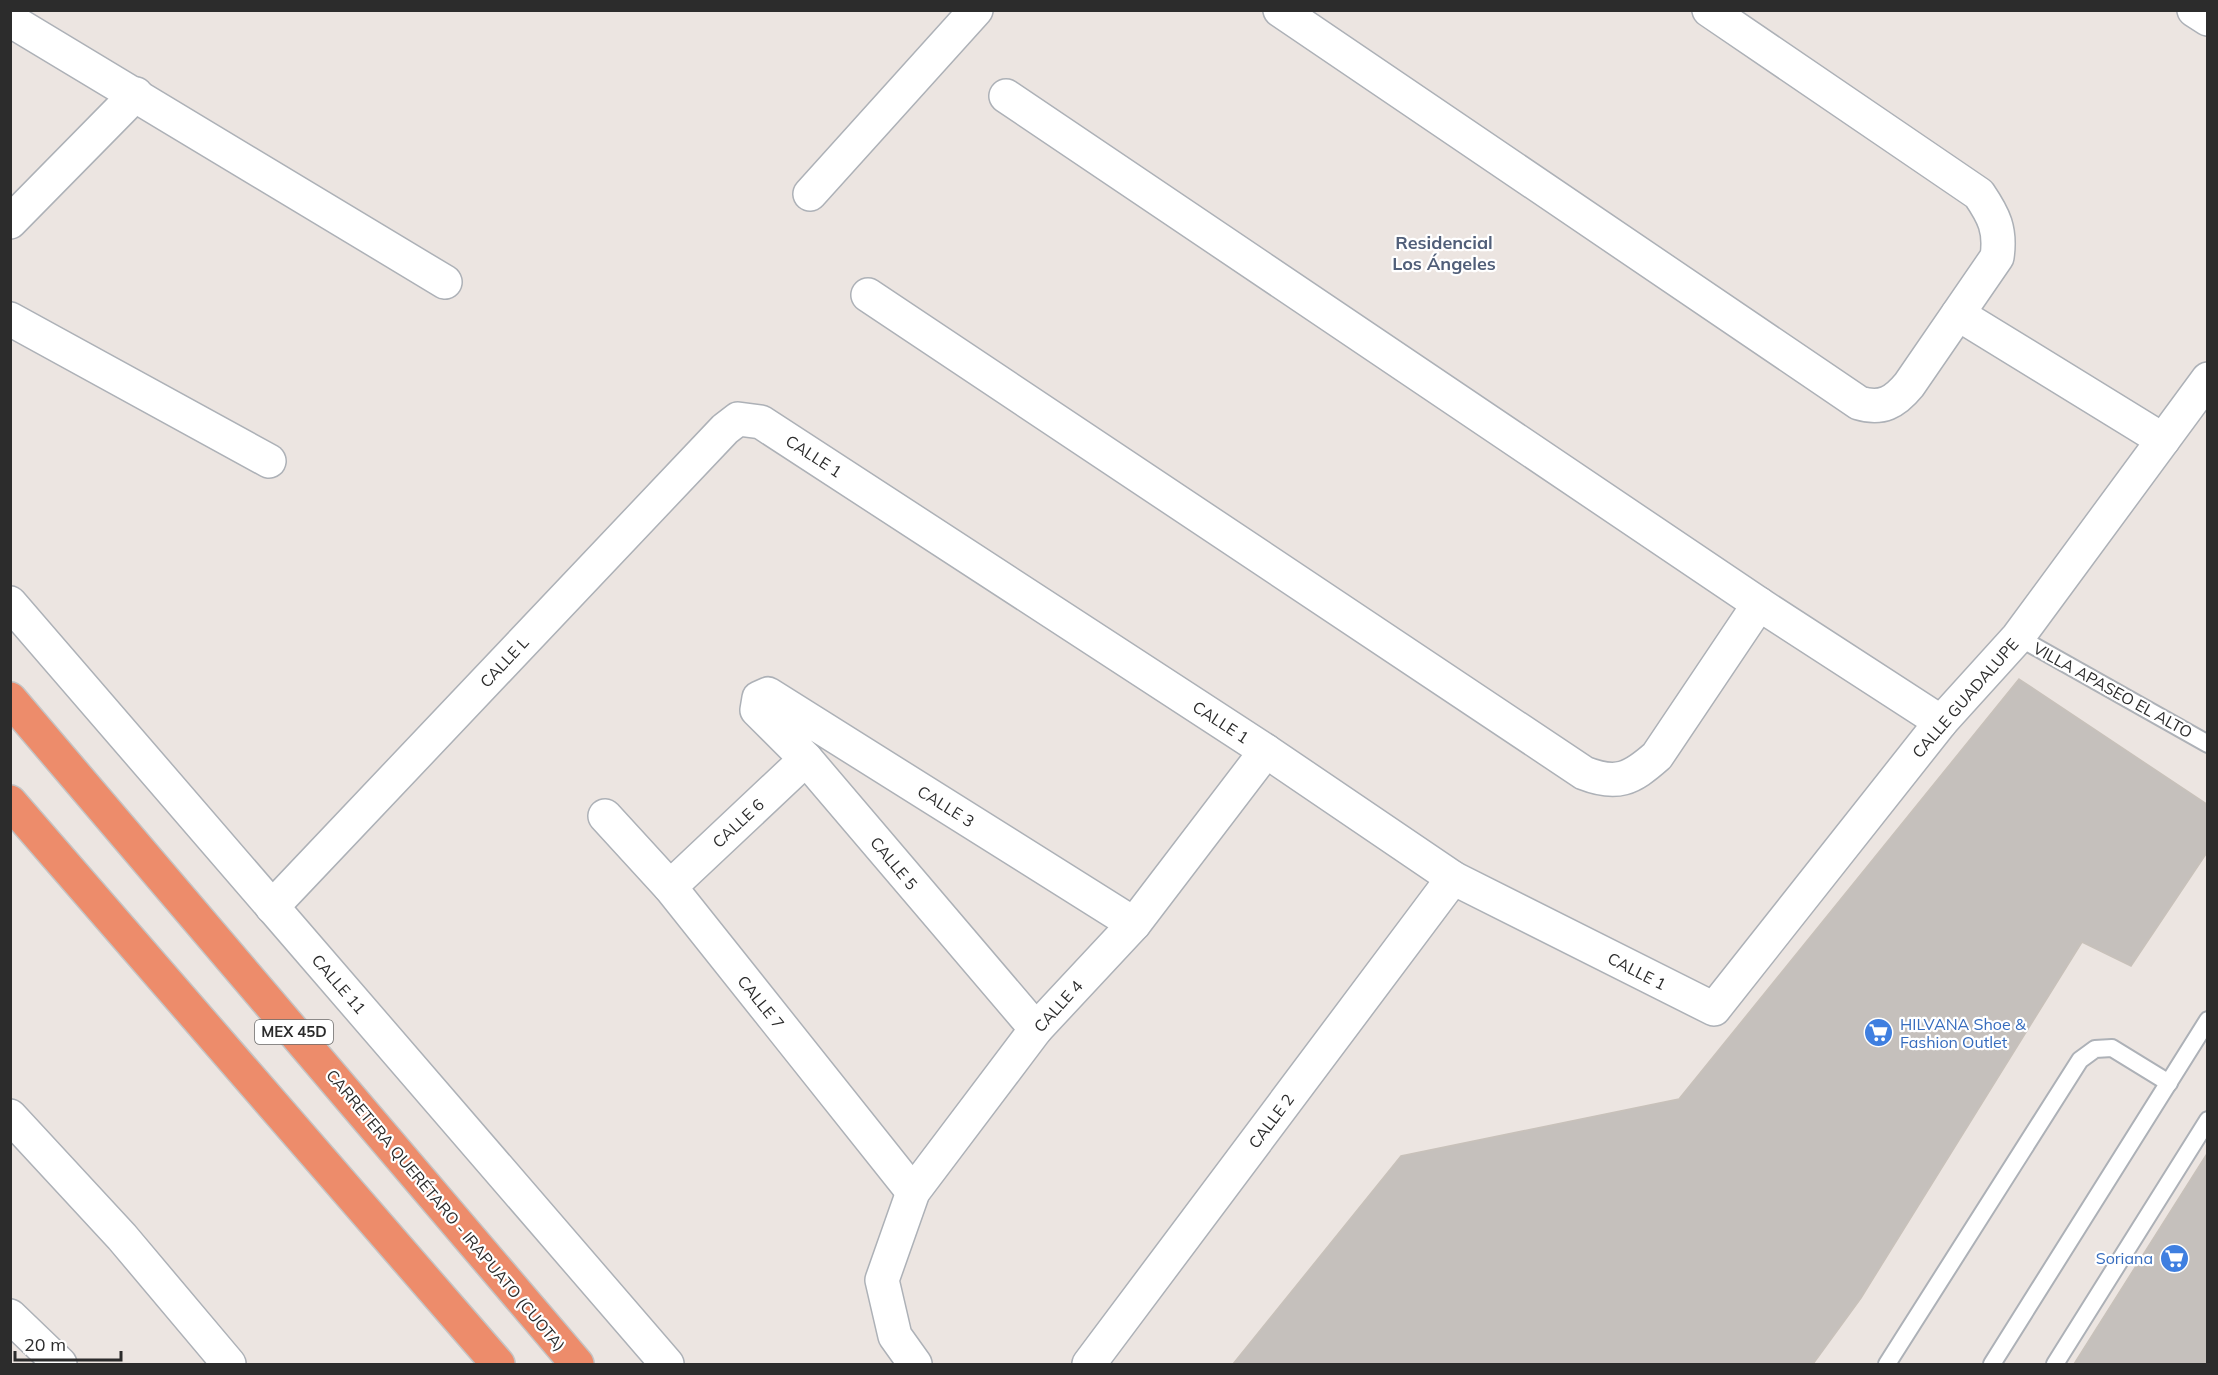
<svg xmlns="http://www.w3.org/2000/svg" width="2218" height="1375" viewBox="0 0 2218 1375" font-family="Mulish,sans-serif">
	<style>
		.building { fill: #c5c0bc; stroke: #c8c1ba; stroke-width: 1.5 }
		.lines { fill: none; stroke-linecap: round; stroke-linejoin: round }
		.lane-casing { stroke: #adb1b7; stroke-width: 20 }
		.street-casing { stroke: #adb1b7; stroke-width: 36 }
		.highway-casing { stroke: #c4c4c4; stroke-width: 36 }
		.lane { stroke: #fff; stroke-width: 16 }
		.street { stroke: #fff; stroke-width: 33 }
		.highway { stroke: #ed8c6b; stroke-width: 33 }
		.labels { text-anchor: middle; stroke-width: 4.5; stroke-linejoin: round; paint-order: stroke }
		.shield { fill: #fff; stroke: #6b6b6b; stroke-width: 1.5 }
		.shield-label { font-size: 15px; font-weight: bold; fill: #2c2c2c }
		.street-label { font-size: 16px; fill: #2c2c2c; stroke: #fff }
		.shop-label { font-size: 16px; fill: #366cbe; stroke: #fff; text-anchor: start }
		.neighbourhood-label { font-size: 18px; font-weight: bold; fill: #515f79; stroke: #fff }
	</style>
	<rect width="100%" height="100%" fill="#ece5e1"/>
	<g class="building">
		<path d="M2019,679L2208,805V851L2131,966L2082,942L1861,1298L1813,1364H1233L1401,1156L1679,1099Z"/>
		<path d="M2208,1152V1364H2074Z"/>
	</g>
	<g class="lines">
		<defs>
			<g id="lane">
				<path d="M2018,637L2208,744"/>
				<path d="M1887,1364L2080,1060L2095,1049L2112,1048L2169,1083"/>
				<path d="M1992,1364L2208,1020"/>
				<path d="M2055,1364L2208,1120"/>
			</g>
			<g id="street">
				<path d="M1280,10L1859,403C1882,410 1895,402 1909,385L1997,257C2001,230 1994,216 1979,194L1709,10"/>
				<path d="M2194,10L2208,19"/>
				<path d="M10,20L445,282"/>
				<path d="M1006,96L1759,604L1941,722"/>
				<path d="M810,194L976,10"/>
				<path d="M10,222L136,94"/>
				<path d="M868,295L1584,773C1617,786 1631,779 1657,756L1759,604"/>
				<path d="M1958,314L2163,440"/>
				<path d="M10,319L269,461"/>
				<path d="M10,603L667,1364"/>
				<path d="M605,816L670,887L913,1192"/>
				<path d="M670,887L806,759"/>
				<path d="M272,907L725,429L738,419L761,422L1266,751L1453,878L1714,1009L1941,722L2018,637L2208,379"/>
				<path d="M1036,1029L806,759L757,710L759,698L768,694L1134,924"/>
				<path d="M10,1116L122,1237L229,1364"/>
				<path d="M10,1316L60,1364"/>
				<path d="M915,1364L895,1336L882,1280L913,1192L1036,1029L1134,924L1266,751"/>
				<path d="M1089,1364L1453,878"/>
			</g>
			<g id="highway">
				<path d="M10,699L577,1364"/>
				<path d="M10,802L498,1364"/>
			</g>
		</defs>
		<use href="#lane" class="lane-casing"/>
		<use href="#street" class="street-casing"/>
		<use href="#highway" class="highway-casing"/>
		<use href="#lane" class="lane"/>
		<use href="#street" class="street"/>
		<use href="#highway" class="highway"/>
	</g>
	<defs>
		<symbol id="supermarket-disc" viewBox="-11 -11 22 22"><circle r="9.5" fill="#3f7fe0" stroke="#fff"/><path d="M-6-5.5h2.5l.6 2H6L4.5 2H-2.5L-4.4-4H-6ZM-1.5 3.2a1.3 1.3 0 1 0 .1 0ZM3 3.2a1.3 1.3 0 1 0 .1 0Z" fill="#fff"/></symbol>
	</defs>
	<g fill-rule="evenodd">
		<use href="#supermarket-disc" x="1862" y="1016" width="33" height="33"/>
		<use href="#supermarket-disc" x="2158" y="1242" width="33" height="33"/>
	</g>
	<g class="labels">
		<rect class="shield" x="255" y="1020" width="78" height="24" rx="4.5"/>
		<g class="shield-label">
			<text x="294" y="1037">MEX 45D</text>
		</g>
		<g class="street-label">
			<text transform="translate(814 456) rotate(33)" y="6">CALLE 1</text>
			<text transform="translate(504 662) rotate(-47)" y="6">CALLE L</text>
			<text transform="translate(2113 690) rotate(29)" y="6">VILLA APASEO EL ALTO</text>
			<text transform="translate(1965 698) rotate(-49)" y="6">CALLE GUADALUPE</text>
			<text transform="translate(1221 722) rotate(33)" y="6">CALLE 1</text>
			<text transform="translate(946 806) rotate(32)" y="6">CALLE 3</text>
			<text transform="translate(738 823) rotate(-43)" y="6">CALLE 6</text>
			<text transform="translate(894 863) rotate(50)" y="6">CALLE 5</text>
			<text transform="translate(1637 971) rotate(27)" y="6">CALLE 1</text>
			<text transform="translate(339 984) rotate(49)" y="6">CALLE 11</text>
			<text transform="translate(761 1002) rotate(51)" y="6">CALLE 7</text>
			<text transform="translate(1058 1006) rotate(-48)" y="6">CALLE 4</text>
			<text transform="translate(1271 1121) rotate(-53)" y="6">CALLE 2</text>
			<text transform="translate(446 1210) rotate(50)" y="6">CARRETERA QUERÉTARO - IRAPUATO (CUOTA)</text>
		</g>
		<g class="shop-label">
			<text x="1900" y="1030">HILVANA Shoe &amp;<tspan x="1900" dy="18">Fashion Outlet</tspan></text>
			<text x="2153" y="1264" text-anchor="end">Soriana</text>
		</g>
		<g class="neighbourhood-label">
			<text x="1444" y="249">Residencial<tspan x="1444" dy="21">Los Ángeles</tspan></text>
		</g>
	</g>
	<rect width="2218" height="1375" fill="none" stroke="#2c2c2c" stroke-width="24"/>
	<path d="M15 1351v9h106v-9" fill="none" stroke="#2c2c2c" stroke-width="3"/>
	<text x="24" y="1351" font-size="18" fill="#2c2c2c" stroke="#ffffff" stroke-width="4.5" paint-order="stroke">20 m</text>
</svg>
